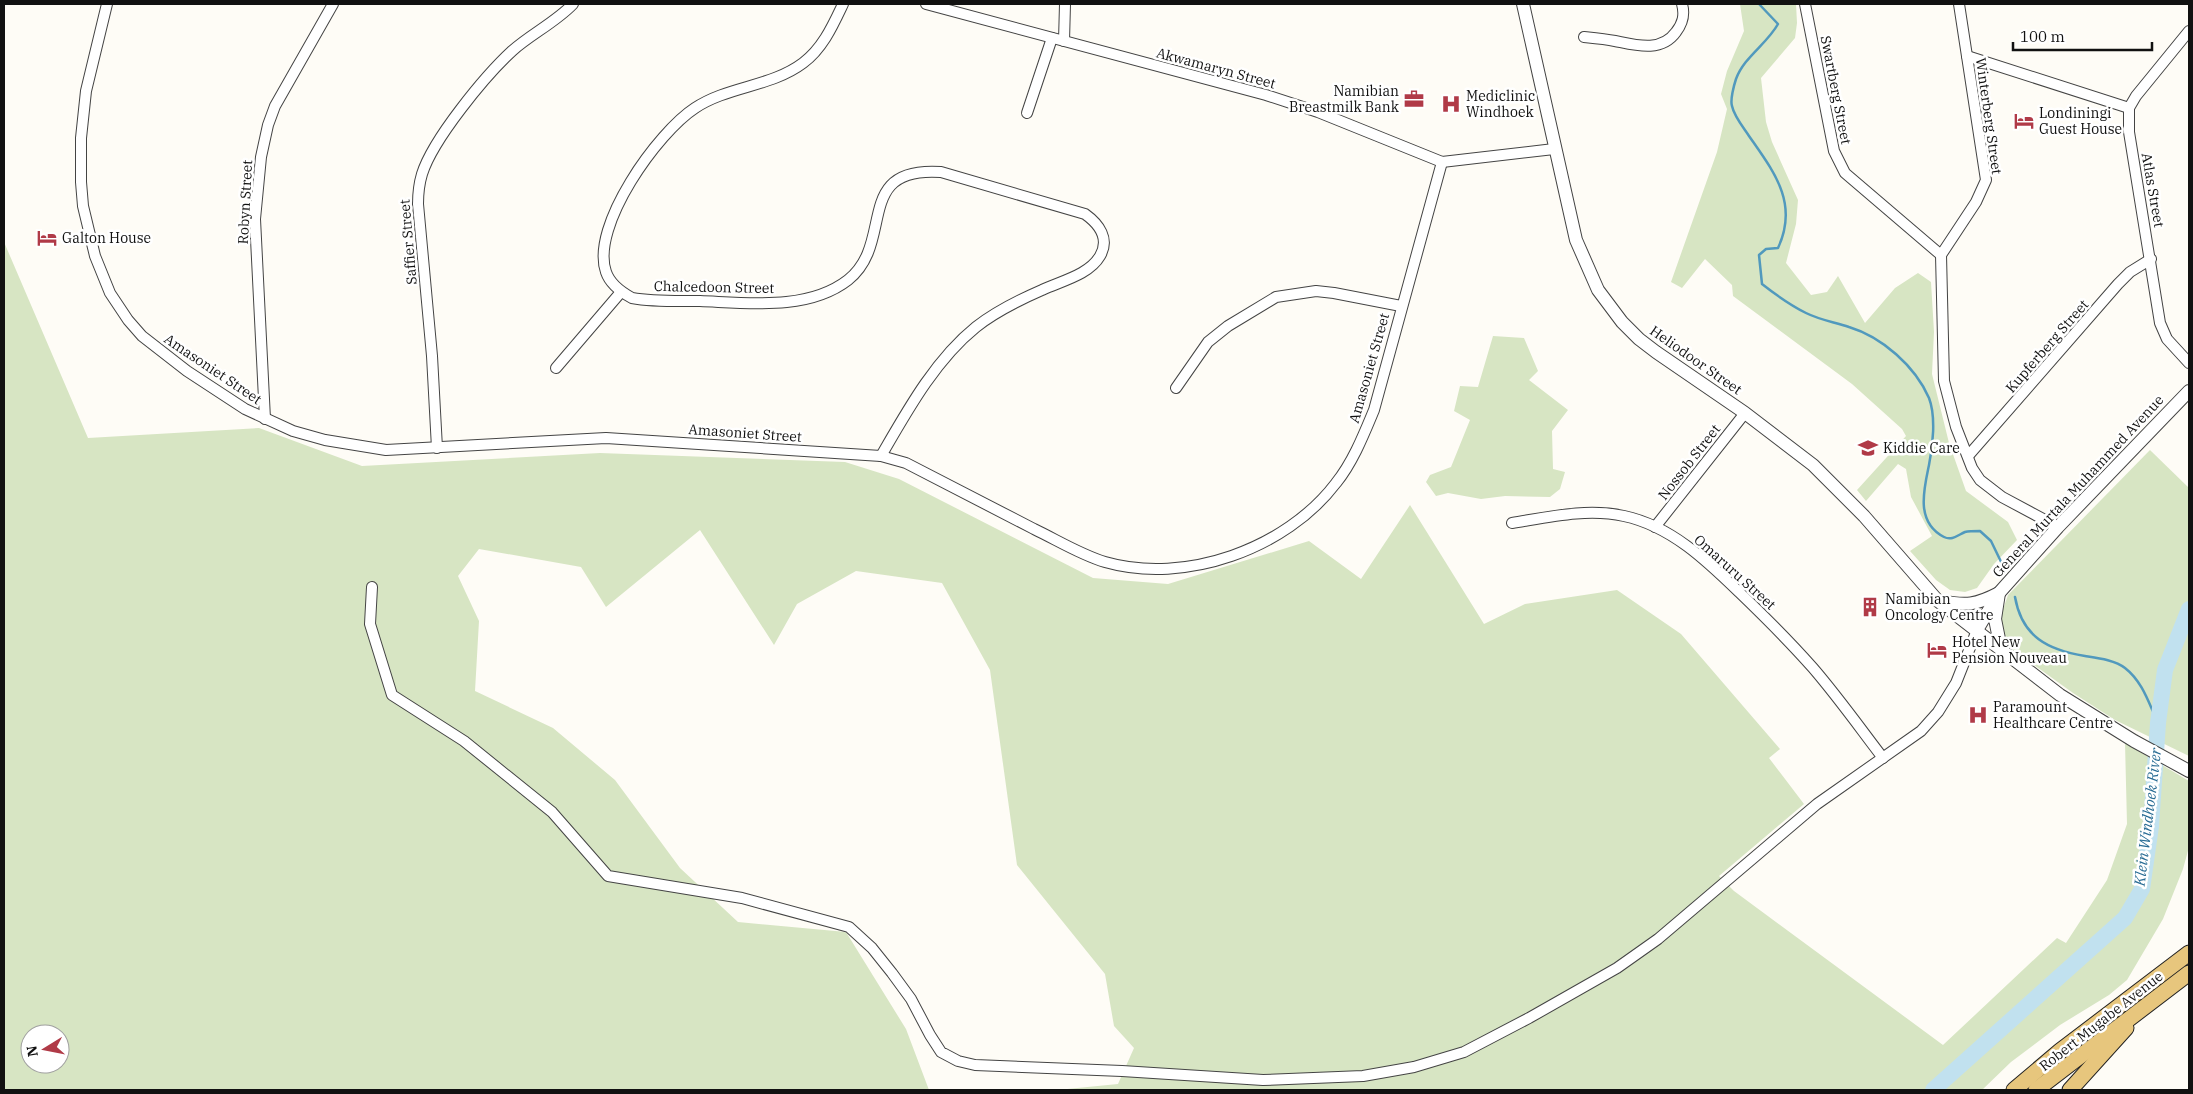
<svg xmlns="http://www.w3.org/2000/svg" width="2193" height="1094" viewBox="0 0 2193 1094" font-family="'IBM Plex Serif',serif">
	<style>
		.green { fill: #d7e5c3; fill-rule: evenodd }
		.lines { fill: none; stroke-linecap: round; stroke-linejoin: round }
		.stream { stroke: #5199bd; stroke-width: 2.5 }
		.river { stroke: #c1e1ef; stroke-width: 16 }
		.minor-casing { stroke: #444; stroke-width: 12 }
		.tertiary-casing { stroke: #444; stroke-width: 14 }
		.primary-casing { stroke: #222; stroke-width: 17 }
		.minor { stroke: #fff; stroke-width: 10 }
		.tertiary { stroke: #fff; stroke-width: 12 }
		.primary { stroke: #e7c67d; stroke-width: 15 }
		.labels { text-anchor: middle; stroke-width: 5; stroke-linejoin: round; paint-order: stroke }
		.street-label { font-size: 14px; fill: #111; stroke: #fff }
		.poi-label { font-size: 14px; fill: #111; stroke: #fff; text-anchor: start }
		.water-label { font-size: 15px; font-style: italic; fill: #296c94; stroke: #fff }
	</style>
	<rect width="100%" height="100%" fill="#fefcf6"/>
	<g class="green">
		<path d="M1740,4H1796L1797,23L1795,38L1761,78L1766,122L1772,142L1798,200L1796,224L1786,263L1811,295L1827,292L1838,276L1865,323L1895,288L1918,273L1931,282L1934,332L1932,374L1949,443L1966,491L2008,522L2017,540L1994,564L1977,588L1965,592L1950,590L1936,580L1910,551L1932,536L1911,497L1906,469L1898,464L1866,501L1857,490L1906,436L1902,429L1852,384L1733,296L1732,285L1705,259L1682,288L1671,282L1717,152L1727,109L1721,94L1727,71L1744,31Z"/>
		<path d="M4,242L88,438L259,428L362,466L600,453L845,462L899,479L1093,578L1168,584L1309,541L1361,579L1410,505L1484,624L1525,604L1617,590L1681,634L1780,749L1769,758L1804,804L1719,876L1734,891L1943,1045L2057,938L2066,943L2107,880L2127,824L2125,743L2189,781V847L2183,869L2163,919L2127,980L2109,995L2060,1025L2011,1062L1982,1090H1057L1118,1084L1134,1048L1114,1026L1105,974L1017,865L990,670L942,583L856,571L797,604L774,645L700,530L606,607L581,567L479,549L458,576L479,621L475,691L553,728L615,780L680,868L738,922L846,932L906,1029L929,1090H4ZM30,1034H60V1064H30Z"/>
		<path d="M1493,336L1524,338L1538,371L1529,380L1568,410L1552,431L1553,469L1565,472L1560,489L1550,497L1505,496L1481,499L1448,493L1436,496L1426,482L1430,475L1451,467L1470,420L1454,411L1460,386L1478,387Z"/>
		<path d="M2150,450L2189,488V756L2115,720L2073,693L2013,650L2002,633L2001,615L2008,595Z"/>
	</g>
	<g class="lines">
		<g class="stream">
			<path d="M1759,4L1778,24C1767,44 1744,57 1736,79C1734,85 1730,100 1732,106C1734,116 1743,127 1749,136C1774,172 1799,203 1778,248L1766,249L1759,255L1762,284C1776,295 1790,305 1806,313C1820,320 1834,322 1849,327C1882,337 1915,366 1929,398C1936,416 1933,446 1929,465C1924,489 1915,522 1944,537C1952,541 1958,535 1965,532C1969,531 1975,531 1980,531L1991,541L2005,570"/>
			<path d="M2015,597C2022,637 2048,650 2085,656C2098,658 2115,660 2125,668C2143,682 2149,704 2158,723"/>
		</g>
		<path class="river" d="M1933,1090L2125,918L2142,889L2151,826L2158,723L2165,670L2189,609"/>
		<defs>
			<g id="minor">
				<path d="M107,4L86,91L81,138V182L83,206L95,256L110,293L128,320L142,336L187,371L245,409L293,431L325,440L386,450L606,438L881,456L906,463C948,485 991,507 1034,529C1057,540 1081,555 1105,562C1185,585 1286,549 1336,483C1353,462 1364,434 1374,410L1442,162"/>
				<path d="M843,4C833,25 823,48 803,63C771,87 728,86 695,108C658,132 590,226 606,272C610,284 621,292 632,298C654,302 678,301 700,301C748,303 808,311 848,280C896,242 852,166 941,172L1085,214C1099,224 1110,239 1100,256C1089,275 1061,281 1042,290C1019,300 995,312 976,327C935,360 907,411 881,456"/>
				<path d="M926,4L1266,95L1318,112L1442,162L1554,149"/>
				<path d="M1805,4L1834,151L1845,173L1941,255"/>
				<path d="M1959,4L1986,180L1976,202L1941,255L1944,381L1956,427L1972,468L1980,480L2002,497L2058,527"/>
				<path d="M2189,31L2136,96L2129,108V132L2160,323L2167,339L2189,363"/>
				<path d="M1584,37C1594,38 1605,39 1615,41C1635,45 1661,53 1676,32C1683,23 1685,15 1682,4"/>
				<path d="M1064,41L1065,4"/>
				<path d="M1967,56L2129,108"/>
				<path d="M1027,113L1052,38"/>
				<path d="M556,368L621,292"/>
				<path d="M1176,388L1208,342L1228,326L1276,297L1316,291L1334,293L1401,306"/>
				<path d="M265,419L255,219L261,157L268,125L275,106L333,4"/>
				<path d="M437,448L432,356L418,204C418,194 419,184 422,174C433,139 485,76 512,51C531,34 556,22 573,4"/>
				<path d="M1968,456L2118,284L2130,272L2151,259"/>
				<path d="M1512,523C1549,517 1587,508 1624,516C1671,526 1707,561 1739,592C1765,617 1790,642 1813,668C1838,697 1860,728 1883,758"/>
				<path d="M1655,527L1745,413"/>
				<path d="M372,587L370,624L392,695L464,741L552,812L608,876L742,898L849,927L872,948L892,973L911,999L930,1035L941,1052L958,1061L975,1065L1122,1071L1263,1080L1363,1076L1414,1067L1464,1052L1529,1018L1617,968L1658,939L1817,804L1921,731L1938,712L1956,683L1977,630"/>
			</g>
			<g id="tertiary">
				<path d="M1523,4L1576,240L1598,290L1622,322L1639,339L1656,352L1745,413L1813,465L1864,516L1938,601L2060,695L2134,741L2189,771"/>
				<path d="M1941,601C1966,606 1976,605 1999,593L1995,619L2001,649"/>
				<path d="M1977,630L1999,593L2058,527L2189,391"/>
			</g>
			<g id="primary">
				<path d="M2014,1090L2060,1051L2189,953"/>
				<path d="M2036,1090L2189,973"/>
				<path d="M2070,1090L2126,1028"/>
			</g>
		</defs>
		<use href="#minor" class="minor-casing"/>
		<use href="#tertiary" class="tertiary-casing"/>
		<use href="#primary" class="primary-casing"/>
		<use href="#minor" class="minor"/>
		<use href="#tertiary" class="tertiary"/>
		<use href="#primary" class="primary"/>
	</g>
	<defs>
		<symbol id="office-bare" viewBox="-9 -9 18 18"><path d="M-6-3h4V-5.5h4V-3h4V5H-6ZM-1-4.5V-3h2v-1.5ZM-6 0V1H6V0Z" fill="#b03a47" stroke="#fff" stroke-width="2.5" paint-order="stroke"/></symbol>
		<symbol id="hospital-bare" viewBox="-9 -9 18 18"><path d="M-5-5h3v3.5h4V-5h3V5h-3V1.5h-4V5h-3Z" fill="#b03a47" stroke="#fff" stroke-width="2.5" paint-order="stroke"/></symbol>
		<symbol id="hotel-bare" viewBox="-9 -9 18 18"><path d="M-6-4.5h1.5V1H6V5H4.5V3h-9V5H-6ZM-4 0a1.8 1.8 0 1 1 3.6 0ZM.5 0V-2.5h3Q6-2.5 6 0Z" fill="#b03a47" stroke="#fff" stroke-width="2.5" paint-order="stroke"/></symbol>
		<symbol id="school-bare" viewBox="-9 -9 18 18"><path d="M0-5L7-2L0 1L-7-2ZM-4 1L0 2.5L4 1V4Q0 6-4 4Z" fill="#b03a47" stroke="#fff" stroke-width="2.5" paint-order="stroke"/></symbol>
		<symbol id="building-bare" viewBox="-9 -9 18 18"><path d="M-4-6H4V6H1V3H-1V6H-4ZM-2.5-4.3h1.7v1.8h-1.7ZM.8-4.3h1.7v1.8H.8ZM-2.5-1h1.7V.8h-1.7ZM.8-1h1.7V.8H.8Z" fill="#b03a47" stroke="#fff" stroke-width="2.5" paint-order="stroke"/></symbol>
	</defs>
	<g fill-rule="evenodd">
		<use href="#office-bare" x="1400" y="85" width="28" height="28"/>
		<use href="#hospital-bare" x="1437" y="90" width="28" height="28"/>
		<use href="#hotel-bare" x="2010" y="107" width="28" height="28"/>
		<use href="#hotel-bare" x="33" y="224" width="28" height="28"/>
		<use href="#school-bare" x="1854" y="434" width="28" height="28"/>
		<use href="#building-bare" x="1856" y="593" width="28" height="28"/>
		<use href="#hotel-bare" x="1923" y="636" width="28" height="28"/>
		<use href="#hospital-bare" x="1964" y="701" width="28" height="28"/>
	</g>
	<g class="labels">
		<g class="street-label">
			<text transform="translate(1216 68) rotate(15)" y="5">Akwamaryn Street</text>
			<text transform="translate(1836 90) rotate(79)" y="5">Swartberg Street</text>
			<text transform="translate(1989 116) rotate(82)" y="5">Winterberg Street</text>
			<text transform="translate(2153 190) rotate(80)" y="5">Atlas Street</text>
			<text transform="translate(245 202) rotate(-87)" y="5">Robyn Street</text>
			<text transform="translate(408 242) rotate(-95)" y="5">Saffier Street</text>
			<text transform="translate(714 287) rotate(1)" y="5">Chalcedoon Street</text>
			<text transform="translate(2047 346) rotate(-49)" y="5">Kupferberg Street</text>
			<text transform="translate(1696 360) rotate(35)" y="5">Heliodoor Street</text>
			<text transform="translate(1369 368) rotate(-74)" y="5">Amasoniet Street</text>
			<text transform="translate(213 369) rotate(34)" y="5">Amasoniet Street</text>
			<text transform="translate(745 433) rotate(4)" y="5">Amasoniet Street</text>
			<text transform="translate(1689 462) rotate(-52)" y="5">Nossob Street</text>
			<text transform="translate(2078 486) rotate(-47)" y="5">General Murtala Muhammed Avenue</text>
			<text transform="translate(1735 572) rotate(42)" y="5">Omaruru Street</text>
			<text transform="translate(2101 1021) rotate(-38)" y="5">Robert Mugabe Avenue</text>
		</g>
		<g class="poi-label">
			<text x="1399" y="96" text-anchor="end">Namibian<tspan x="1399" dy="16">Breastmilk Bank</tspan></text>
			<text x="1466" y="101">Mediclinic<tspan x="1466" dy="16">Windhoek</tspan></text>
			<text x="2039" y="118">Londiningi<tspan x="2039" dy="16">Guest House</tspan></text>
			<text x="62" y="243">Galton House</text>
			<text x="1883" y="453">Kiddie Care</text>
			<text x="1885" y="604">Namibian<tspan x="1885" dy="16">Oncology Centre</tspan></text>
			<text x="1952" y="647">Hotel New<tspan x="1952" dy="16">Pension Nouveau</tspan></text>
			<text x="1993" y="712">Paramount<tspan x="1993" dy="16">Healthcare Centre</tspan></text>
		</g>
		<g class="water-label">
			<text transform="translate(2148 817) rotate(-83)" y="5">Klein Windhoek River</text>
		</g>
	</g>
	<rect width="2193" height="1094" fill="none" stroke="#111111" stroke-width="10"/>
	<g transform="translate(45 1049) rotate(260)"><circle r="24" fill="#ffffff" stroke="#a0a0a0"/>
	<path d="M0-4L9 19L0 12L-9 19Z" fill="#b03a47"/>
	<text y="-8" font-size="14" font-weight="bold" text-anchor="middle" fill="#111111">N</text>
	</g>
	<path d="M2013 42v8h139v-8" fill="none" stroke="#111111" stroke-width="2.5"/>
	<text x="2020" y="42" font-size="15" fill="#111111" stroke="#ffffff" stroke-width="4" paint-order="stroke">100 m</text>
</svg>
